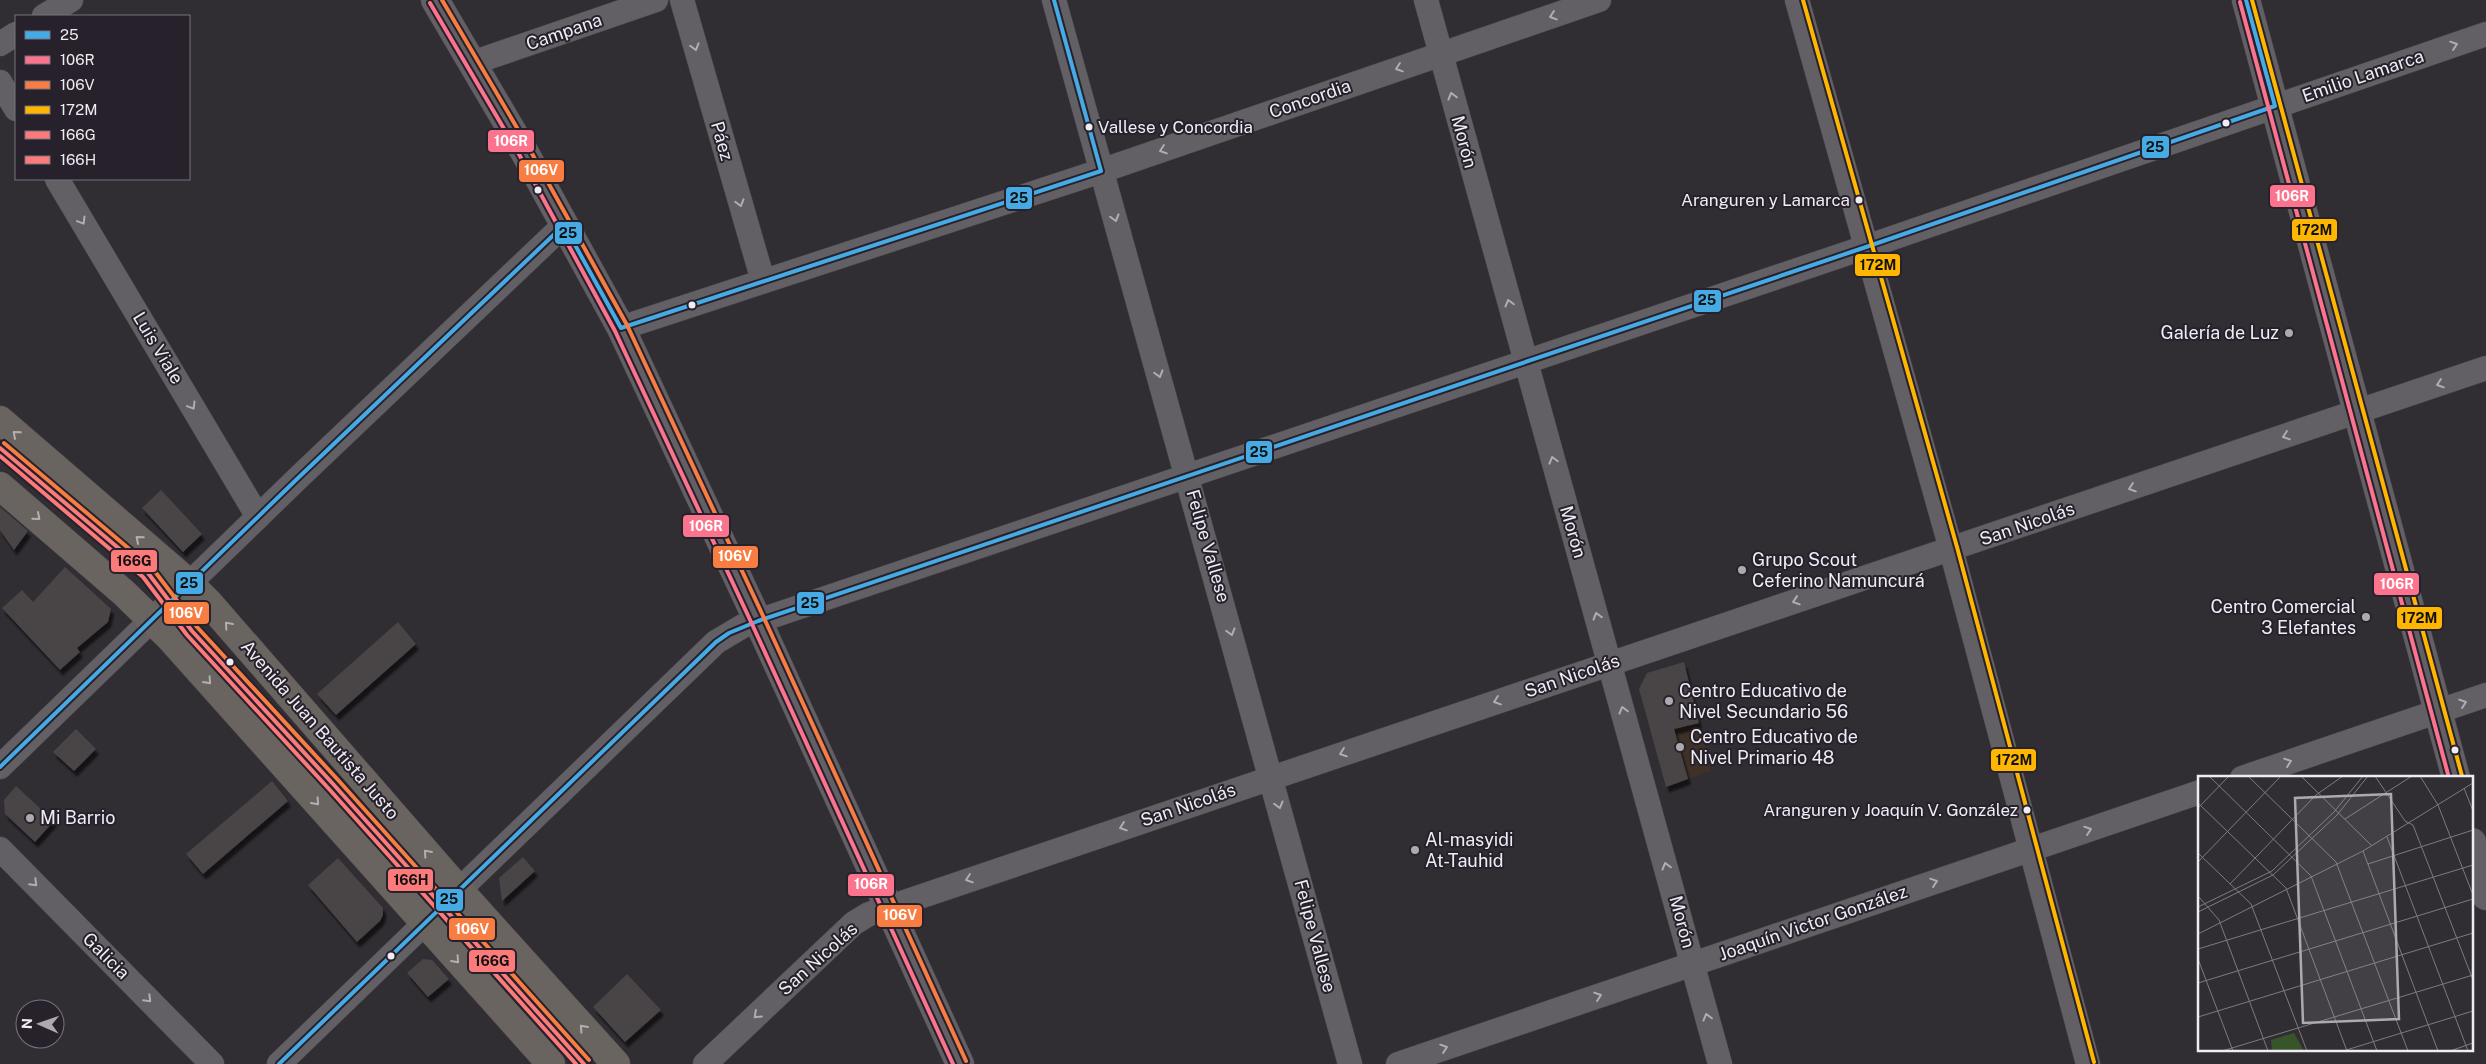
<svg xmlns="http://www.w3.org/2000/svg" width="2486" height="1064" viewBox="0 0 2486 1064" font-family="'Public Sans',sans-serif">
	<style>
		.education { fill: #3f3128 }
		.building { fill: #484446; filter: url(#shadow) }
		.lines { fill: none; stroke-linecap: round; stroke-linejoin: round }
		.lane-casing { stroke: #4d4a4e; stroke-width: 12 }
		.street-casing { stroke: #4d4a4e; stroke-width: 25 }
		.secondary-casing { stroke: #4d4a4e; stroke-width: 29 }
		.primary-casing { stroke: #4d4a4e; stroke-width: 29 }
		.lane { stroke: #636065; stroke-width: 11 }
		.street { stroke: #636065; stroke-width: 24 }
		.secondary { stroke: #636065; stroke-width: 28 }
		.primary { stroke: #6a6460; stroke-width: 28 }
		.bus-1-casing { stroke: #27212c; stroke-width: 8 }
		.bus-2-casing { stroke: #27212c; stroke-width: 8 }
		.bus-3-casing { stroke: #27212c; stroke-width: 8 }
		.bus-4-casing { stroke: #27212c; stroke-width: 8 }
		.bus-5-casing { stroke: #27212c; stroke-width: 8 }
		.bus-6-casing { stroke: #27212c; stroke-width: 8 }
		.bus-1 { stroke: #46abe5; stroke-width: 4 }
		.bus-2 { stroke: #fc738d; stroke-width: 4 }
		.bus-3 { stroke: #f77d43; stroke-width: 4 }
		.bus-4 { stroke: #feb600; stroke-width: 4 }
		.bus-5 { stroke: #fc7a7a; stroke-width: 4 }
		.bus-6 { stroke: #fc7a7a; stroke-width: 4 }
		.oneway { stroke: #b0adb3 }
		.oneway2 { stroke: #b3afb1 }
		.bus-dot { fill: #efecf3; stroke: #27212c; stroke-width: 2 }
		.poi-dot { fill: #acaab0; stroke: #27212c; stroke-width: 2 }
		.labels { text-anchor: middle; stroke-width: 4; stroke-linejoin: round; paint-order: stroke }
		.bus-label { font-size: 17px; fill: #efecf3; stroke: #27212c; text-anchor: end }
		.street-label { font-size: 18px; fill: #efecf3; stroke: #27212c }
		.poi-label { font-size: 18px; fill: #efecf3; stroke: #27212c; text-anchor: start }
		.inset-road { fill: none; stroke: #7d7a80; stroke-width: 1 }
		.view { fill: #acaab0; fill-opacity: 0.15; stroke: #acaab0; stroke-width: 2.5 }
		.inset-edge { fill: none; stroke: #efecf3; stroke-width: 2.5 }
		.line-badge { stroke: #27212c; stroke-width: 2 }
		.badge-label { font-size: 14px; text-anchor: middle; font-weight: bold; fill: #fff }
		.pale-badge-label { font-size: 14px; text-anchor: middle; font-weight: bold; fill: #111 }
	</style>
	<defs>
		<filter id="shadow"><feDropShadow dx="3" dy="5.5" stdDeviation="1" flood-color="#0009"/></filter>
	</defs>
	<rect width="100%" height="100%" fill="#312e33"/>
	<path class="education" d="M1684,662L1711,771L1666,787L1639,689L1647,673Z"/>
	<g class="building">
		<path d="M161,490L202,534L183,552L142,508Z"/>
		<path d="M0,507L28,531L14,550L0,530Z"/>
		<path d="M65,567L111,609L108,622L77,648L80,652L60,670L2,608L22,590L33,602Z"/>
		<path d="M398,622L416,644L336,715L317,694Z"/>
		<path d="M1684,662L1699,723L1674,729L1688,779L1666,787L1639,689L1647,673Z"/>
		<path d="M76,729L96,749L74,771L53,752Z"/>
		<path d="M272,781L288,801L203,874L186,854Z"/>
		<path d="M16,786L54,821L35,842L5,814L4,800Z"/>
		<path d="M523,857L535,871L502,901L499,878Z"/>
		<path d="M338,858L383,908V915L380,921L357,942L308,885Z"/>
		<path d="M423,959L432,960L449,979L428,997L407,973Z"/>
		<path d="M627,974L661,1010L625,1042L593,1007Z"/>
	</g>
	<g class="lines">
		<defs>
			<path id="lane" d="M0,448L148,573L192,631L334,785L584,1064"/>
			<g id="street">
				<path d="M682,0L763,281"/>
				<path d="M1054,0L1350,1064"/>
				<path d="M1426,0L1720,1064"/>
				<path d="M1797,0L1951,549L2088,1064"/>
				<path d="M44,16L71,0"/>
				<path d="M0,44L16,34"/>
				<path d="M472,63L656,0"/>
				<path d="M0,82L16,109"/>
				<path d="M57,179L258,517"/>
				<path d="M621,328L1101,171L1599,0"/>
				<path d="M0,767L297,479L564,225"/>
				<path d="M2242,778L2486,695"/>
				<path d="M0,849L212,1064"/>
				<path d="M279,1064L716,642L743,626L1866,247L2486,34"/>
				<path d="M705,1064L854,923L869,914L2486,368"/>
				<path d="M1398,1064L2200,792"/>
			</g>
			<g id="secondary">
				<path d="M435,0L525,153L621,328L758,621L960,1064"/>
				<path d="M2246,0L2456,778"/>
				<path d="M2472,842L2486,896"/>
			</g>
			<g id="primary">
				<path d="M0,420L189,583L209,603L459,890L616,1064"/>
				<path d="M0,486L124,593L170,638L551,1064"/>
			</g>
		</defs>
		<use href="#lane" class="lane-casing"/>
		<use href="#street" class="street-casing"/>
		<use href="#secondary" class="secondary-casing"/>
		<use href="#primary" class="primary-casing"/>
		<use href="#lane" class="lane"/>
		<use href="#street" class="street"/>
		<use href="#secondary" class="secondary"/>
		<use href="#primary" class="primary"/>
		<defs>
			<g id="bus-1">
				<path d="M0,767L297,479L564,225L621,328L1101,171L1054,0"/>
				<path d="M279,1064L716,642L729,633L758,621L1866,247L2275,106L2246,0"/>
			</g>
			<g id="bus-2">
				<path d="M2240,2L2449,778"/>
				<path d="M430,3L520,156L615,331L752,624L953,1064"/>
			</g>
			<g id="bus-3">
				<path d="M442,0L530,150L627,325L764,618L966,1061"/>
				<path d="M4,443L153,569L197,627L339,781L589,1060"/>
			</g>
			<g id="bus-4">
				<path d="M1803,0L1957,547L2094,1062"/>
				<path d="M2252,0L2462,776"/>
			</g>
			<path id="bus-5" d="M0,448L148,573L192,631L334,785L584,1064"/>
			<path id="bus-6" d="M0,456L143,577L187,635L329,789L576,1064"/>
		</defs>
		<use href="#bus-1" class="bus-1-casing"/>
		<use href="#bus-2" class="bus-2-casing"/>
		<use href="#bus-3" class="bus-3-casing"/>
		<use href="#bus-4" class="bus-4-casing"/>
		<use href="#bus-5" class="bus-5-casing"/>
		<use href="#bus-6" class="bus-6-casing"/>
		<use href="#bus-1" class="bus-1"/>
		<use href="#bus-2" class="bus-2"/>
		<use href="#bus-3" class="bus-3"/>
		<use href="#bus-4" class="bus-4"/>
		<use href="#bus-5" class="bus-5"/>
		<use href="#bus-6" class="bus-6"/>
	</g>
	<defs><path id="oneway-chevron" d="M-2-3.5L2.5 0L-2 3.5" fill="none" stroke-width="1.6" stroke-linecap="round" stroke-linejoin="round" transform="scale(1.25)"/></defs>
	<g class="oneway">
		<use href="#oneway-chevron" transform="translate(1553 16) rotate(161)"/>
		<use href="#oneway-chevron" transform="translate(2454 45) rotate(-19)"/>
		<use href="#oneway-chevron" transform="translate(695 47) rotate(74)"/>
		<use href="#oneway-chevron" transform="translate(1399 68) rotate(161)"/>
		<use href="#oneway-chevron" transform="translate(1452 96) rotate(-105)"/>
		<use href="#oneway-chevron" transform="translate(1163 150) rotate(161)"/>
		<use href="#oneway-chevron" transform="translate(740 203) rotate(74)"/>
		<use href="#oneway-chevron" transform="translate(1115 218) rotate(74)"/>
		<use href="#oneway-chevron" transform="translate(82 221) rotate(59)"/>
		<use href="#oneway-chevron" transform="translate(1509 303) rotate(-105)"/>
		<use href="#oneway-chevron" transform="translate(1159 374) rotate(74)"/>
		<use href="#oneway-chevron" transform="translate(2440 384) rotate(161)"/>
		<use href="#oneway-chevron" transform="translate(192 406) rotate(59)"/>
		<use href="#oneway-chevron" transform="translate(2286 436) rotate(161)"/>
		<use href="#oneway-chevron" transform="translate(1553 460) rotate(-106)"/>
		<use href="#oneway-chevron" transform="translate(2132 488) rotate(161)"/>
		<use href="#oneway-chevron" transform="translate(1796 601) rotate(162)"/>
		<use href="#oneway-chevron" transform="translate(1597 616) rotate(-106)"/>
		<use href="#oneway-chevron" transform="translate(1231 632) rotate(74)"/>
		<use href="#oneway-chevron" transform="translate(1497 701) rotate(161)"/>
		<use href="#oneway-chevron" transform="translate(2463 703) rotate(-19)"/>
		<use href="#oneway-chevron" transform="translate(1623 710) rotate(-105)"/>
		<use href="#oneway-chevron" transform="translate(1343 753) rotate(161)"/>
		<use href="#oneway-chevron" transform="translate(2288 762) rotate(-19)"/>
		<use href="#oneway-chevron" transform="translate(1279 805) rotate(75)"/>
		<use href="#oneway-chevron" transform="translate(1123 827) rotate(161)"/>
		<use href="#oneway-chevron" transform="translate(2088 830) rotate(-19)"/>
		<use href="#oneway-chevron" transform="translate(1666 866) rotate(-105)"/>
		<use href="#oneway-chevron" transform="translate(969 879) rotate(161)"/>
		<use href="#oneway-chevron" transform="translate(1934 882) rotate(-19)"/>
		<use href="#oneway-chevron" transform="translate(34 883) rotate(45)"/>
		<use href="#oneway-chevron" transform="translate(1598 996) rotate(-19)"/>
		<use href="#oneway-chevron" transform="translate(148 999) rotate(45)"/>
		<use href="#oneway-chevron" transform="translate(757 1015) rotate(137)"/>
		<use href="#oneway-chevron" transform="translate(1707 1017) rotate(-105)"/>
		<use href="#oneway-chevron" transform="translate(1444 1048) rotate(-19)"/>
	</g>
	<g class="oneway2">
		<use href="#oneway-chevron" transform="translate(16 434) rotate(-139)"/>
		<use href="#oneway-chevron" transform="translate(37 517) rotate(41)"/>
		<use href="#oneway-chevron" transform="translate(139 539) rotate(-139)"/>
		<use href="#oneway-chevron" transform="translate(228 625) rotate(-131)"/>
		<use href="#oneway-chevron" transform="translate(208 681) rotate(48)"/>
		<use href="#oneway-chevron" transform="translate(316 802) rotate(48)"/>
		<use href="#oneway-chevron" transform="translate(427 853) rotate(-131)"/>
		<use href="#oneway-chevron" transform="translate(456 960) rotate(48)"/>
		<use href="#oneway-chevron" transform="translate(583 1028) rotate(-132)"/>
	</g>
	<g class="bus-dot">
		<circle cx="2226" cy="123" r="4.5"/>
		<circle cx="1089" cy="127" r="4.5"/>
		<circle cx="538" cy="190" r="4.5"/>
		<circle cx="1859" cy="200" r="4.5"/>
		<circle cx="692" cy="305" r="4.5"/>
		<circle cx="230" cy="662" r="4.5"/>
		<circle cx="2455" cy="750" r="4.5"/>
		<circle cx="2027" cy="810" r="4.5"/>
		<circle cx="391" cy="956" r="4.5"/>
	</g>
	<g class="poi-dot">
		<circle cx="2289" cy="333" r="5"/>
		<circle cx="1742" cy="570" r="5"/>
		<circle cx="2366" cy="617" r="5"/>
		<circle cx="1669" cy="701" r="5"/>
		<circle cx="1680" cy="747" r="5"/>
		<circle cx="30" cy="818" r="5"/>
		<circle cx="1415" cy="850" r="5"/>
	</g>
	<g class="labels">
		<g class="bus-label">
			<text x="1098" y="133" text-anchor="start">Vallese y Concordia</text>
			<text x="1850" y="206">Aranguren y Lamarca</text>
			<text x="2018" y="816">Aranguren y Joaquín V. González</text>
		</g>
		<g class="street-label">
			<text transform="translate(564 32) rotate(-19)" y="6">Campana</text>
			<text transform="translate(2363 76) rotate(-19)" y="6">Emilio Lamarca</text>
			<text transform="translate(1310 99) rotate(-19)" y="6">Concordia</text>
			<text transform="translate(722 141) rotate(74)" y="6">Páez</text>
			<text transform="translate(1464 142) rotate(75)" y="6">Morón</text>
			<text transform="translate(158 348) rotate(59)" y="6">Luis Viale</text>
			<text transform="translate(2027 524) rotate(-19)" y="6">San Nicolás</text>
			<text transform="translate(1573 532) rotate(74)" y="6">Morón</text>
			<text transform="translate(1208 546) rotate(74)" y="6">Felipe Vallese</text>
			<text transform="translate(1572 676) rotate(-19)" y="6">San Nicolás</text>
			<text transform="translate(320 730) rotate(49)" y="6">Avenida Juan Bautista Justo</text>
			<text transform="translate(1188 805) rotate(-19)" y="6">San Nicolás</text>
			<text transform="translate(1682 922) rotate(75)" y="6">Morón</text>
			<text transform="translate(1813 923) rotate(-19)" y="6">Joaquín Victor González</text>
			<text transform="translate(1315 936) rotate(75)" y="6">Felipe Vallese</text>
			<text transform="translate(106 956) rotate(45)" y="6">Galicia</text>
			<text transform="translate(818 959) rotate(-42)" y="6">San Nicolás</text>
		</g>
		<g class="poi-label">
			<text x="2279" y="339" text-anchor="end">Galería de Luz</text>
			<text x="1752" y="566">Grupo Scout<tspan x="1752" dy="21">Ceferino Namuncurá</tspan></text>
			<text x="2356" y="613" text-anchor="end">Centro Comercial<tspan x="2356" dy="21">3 Elefantes</tspan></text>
			<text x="1679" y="697">Centro Educativo de<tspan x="1679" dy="21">Nivel Secundario 56</tspan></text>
			<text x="1690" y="743">Centro Educativo de<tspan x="1690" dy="21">Nivel Primario 48</tspan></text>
			<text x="40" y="824">Mi Barrio</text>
			<text x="1425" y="846">Al-masyidi<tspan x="1425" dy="21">At-Tauhid</tspan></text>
		</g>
	</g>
	<g transform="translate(2198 776)">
		<rect width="275" height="275" fill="#312e33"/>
		<path d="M96,257L106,275H74L73,264Z" fill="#385529"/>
		<path class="inset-road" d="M11,0L113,100L179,275M50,0L138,86L210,275M103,0L174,70M177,0L207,45L215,49L275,204M222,0L240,29L275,119M266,12L275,35M0,27L88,112L149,275M0,32L31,0M147,43L214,0M189,61L270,275M165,75L240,275M0,77L53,128L109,275M0,86L83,0M170,88L275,54M32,108L118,19L145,0M0,120L21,144L70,275M0,131L74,95L136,36L165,0M0,136L75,99L139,39L170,0M0,158L165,75L275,7M0,173L275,89M0,183L35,275M0,207L275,123M0,241L275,157M24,275L275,199M145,275L275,235M252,275L275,267"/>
		<path class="view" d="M193,18L201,243L105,247L97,22Z"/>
		<rect width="275" height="275" class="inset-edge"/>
	</g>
	<g class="line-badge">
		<rect x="487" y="129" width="48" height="24" rx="5" fill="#fc738d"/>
		<rect x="2141" y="135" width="29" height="24" rx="5" fill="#46abe5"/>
		<rect x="518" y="159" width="47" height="24" rx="5" fill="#f77d43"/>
		<rect x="2269" y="184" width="47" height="24" rx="5" fill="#fc738d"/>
		<rect x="1005" y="186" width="28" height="24" rx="5" fill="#46abe5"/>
		<rect x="2291" y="218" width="47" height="24" rx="5" fill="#feb600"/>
		<rect x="554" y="221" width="29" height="24" rx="5" fill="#46abe5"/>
		<rect x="1854" y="253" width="47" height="24" rx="5" fill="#feb600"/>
		<rect x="1693" y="289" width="29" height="24" rx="5" fill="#46abe5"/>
		<rect x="1245" y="440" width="28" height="24" rx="5" fill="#46abe5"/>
		<rect x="682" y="514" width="48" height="24" rx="5" fill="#fc738d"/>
		<rect x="712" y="545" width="47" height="24" rx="5" fill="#f77d43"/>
		<rect x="110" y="549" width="48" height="24" rx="5" fill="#fc7a7a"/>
		<rect x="175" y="571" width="29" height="24" rx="5" fill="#46abe5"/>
		<rect x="2373" y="572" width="47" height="24" rx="5" fill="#fc738d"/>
		<rect x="796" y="591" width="29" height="24" rx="5" fill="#46abe5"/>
		<rect x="163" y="601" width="47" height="24" rx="5" fill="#f77d43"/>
		<rect x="2396" y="606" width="47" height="24" rx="5" fill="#feb600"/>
		<rect x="1990" y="748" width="47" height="24" rx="5" fill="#feb600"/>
		<rect x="387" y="868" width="47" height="24" rx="5" fill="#fc7a7a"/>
		<rect x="847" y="873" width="48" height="24" rx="5" fill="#fc738d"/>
		<rect x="435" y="888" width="29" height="24" rx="5" fill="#46abe5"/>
		<rect x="876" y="904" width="47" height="24" rx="5" fill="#f77d43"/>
		<rect x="448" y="917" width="48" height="24" rx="5" fill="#f77d43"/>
		<rect x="468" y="949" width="48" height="24" rx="5" fill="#fc7a7a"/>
	</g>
	<g class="badge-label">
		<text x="511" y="146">106R</text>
		<text x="541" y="175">106V</text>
		<text x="2292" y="201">106R</text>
		<text x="706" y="531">106R</text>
		<text x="735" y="561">106V</text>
		<text x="2397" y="589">106R</text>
		<text x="186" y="618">106V</text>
		<text x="871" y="889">106R</text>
		<text x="900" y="920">106V</text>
		<text x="472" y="934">106V</text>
	</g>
	<g class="pale-badge-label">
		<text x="2155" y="152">25</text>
		<text x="1019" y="203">25</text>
		<text x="2314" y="235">172M</text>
		<text x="568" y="238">25</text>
		<text x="1878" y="270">172M</text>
		<text x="1707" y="305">25</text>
		<text x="1259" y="457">25</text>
		<text x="134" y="566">166G</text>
		<text x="189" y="588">25</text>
		<text x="810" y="608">25</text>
		<text x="2419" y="623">172M</text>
		<text x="2014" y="765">172M</text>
		<text x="411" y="885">166H</text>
		<text x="449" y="904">25</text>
		<text x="492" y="966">166G</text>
	</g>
	<rect x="15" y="15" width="175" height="165" fill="#27212c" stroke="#77727c"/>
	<rect x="25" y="31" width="25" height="8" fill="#46abe5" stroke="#77727c"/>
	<text x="60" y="40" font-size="15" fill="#efecf3">25</text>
	<rect x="25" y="56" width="25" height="8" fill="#fc738d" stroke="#77727c"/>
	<text x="60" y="65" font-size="15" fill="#efecf3">106R</text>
	<rect x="25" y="81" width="25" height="8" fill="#f77d43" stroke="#77727c"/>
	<text x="60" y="90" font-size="15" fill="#efecf3">106V</text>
	<rect x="25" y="106" width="25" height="8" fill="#feb600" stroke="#77727c"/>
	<text x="60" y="115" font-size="15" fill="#efecf3">172M</text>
	<rect x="25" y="131" width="25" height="8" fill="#fc7a7a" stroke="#77727c"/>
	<text x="60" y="140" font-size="15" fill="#efecf3">166G</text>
	<rect x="25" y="156" width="25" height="8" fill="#fc7a7a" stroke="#77727c"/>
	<text x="60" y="165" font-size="15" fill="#efecf3">166H</text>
	<g transform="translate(40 1024) rotate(272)"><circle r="24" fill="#27212c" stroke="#77727c"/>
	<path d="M0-4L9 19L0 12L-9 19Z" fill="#acaab0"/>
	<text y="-8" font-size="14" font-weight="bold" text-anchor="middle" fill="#efecf3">N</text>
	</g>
</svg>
